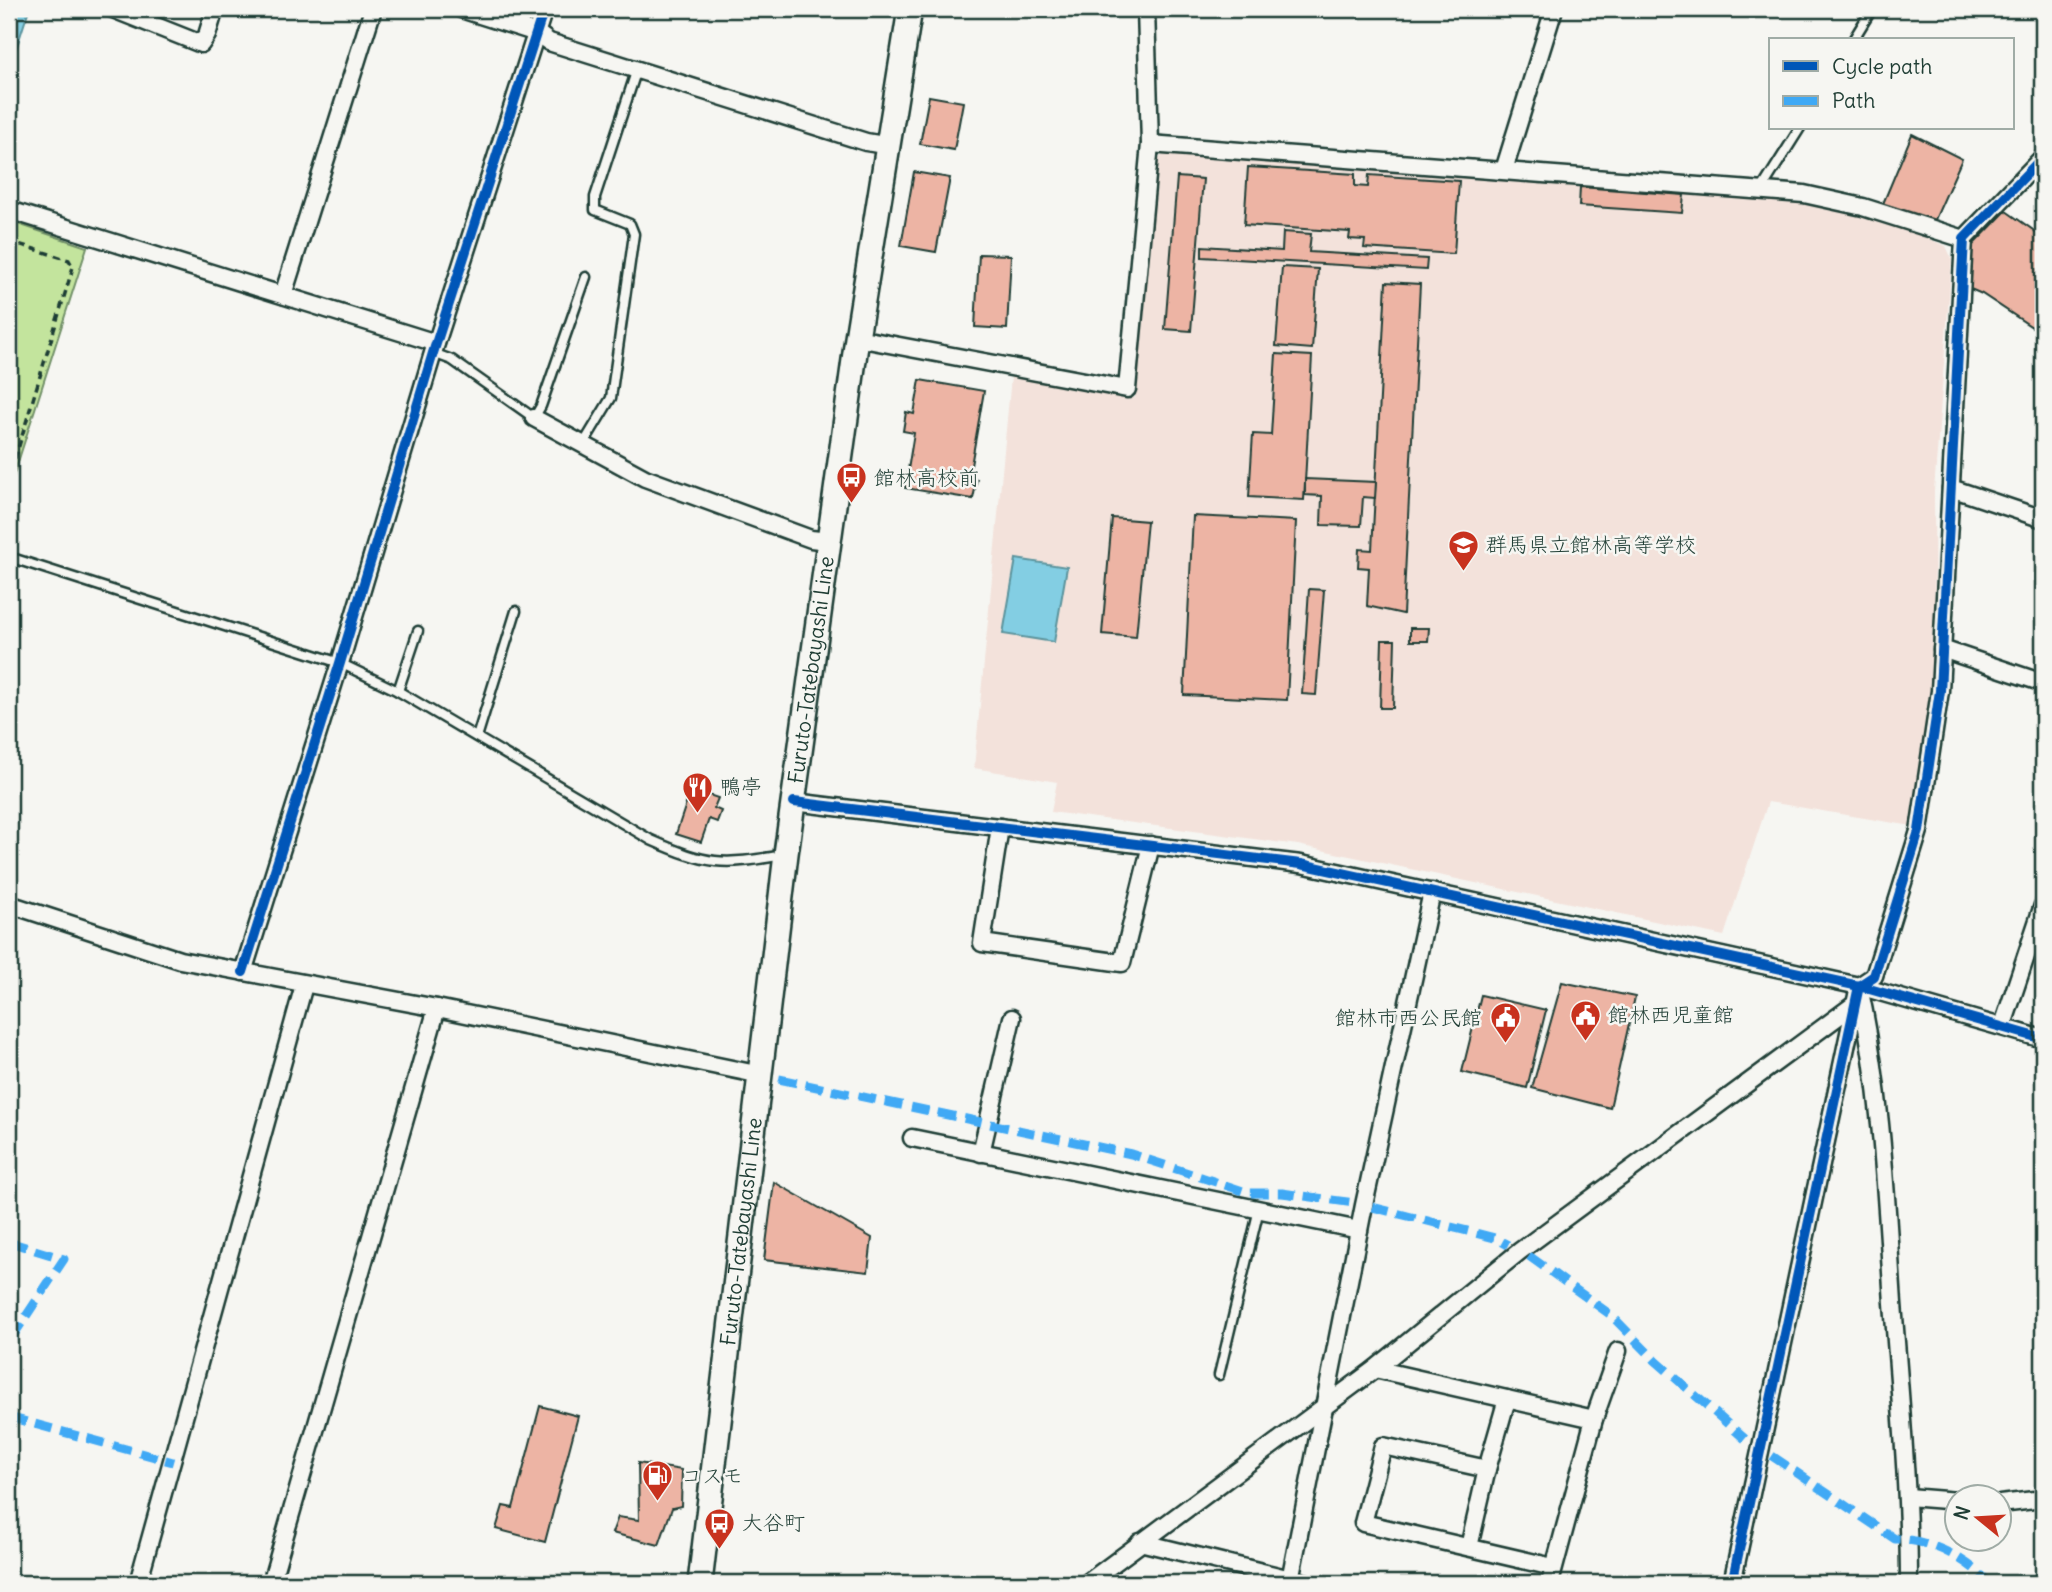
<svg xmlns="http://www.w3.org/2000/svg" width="2052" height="1592" viewBox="0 0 2052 1592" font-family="Delius,'Klee One',sans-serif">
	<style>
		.built { fill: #f3e2db }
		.green { fill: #c3e49d; stroke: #719068; stroke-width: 2 }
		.water { fill: #83cee3; stroke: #5b949d; stroke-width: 2 }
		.building { fill: #edb4a4; stroke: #1f3d34; stroke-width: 2 }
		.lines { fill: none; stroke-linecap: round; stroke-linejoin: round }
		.service-casing { stroke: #1f3d34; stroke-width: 13 }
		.minor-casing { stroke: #1f3d34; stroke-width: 21 }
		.secondary-casing { stroke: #1f3d34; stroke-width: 28 }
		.path { stroke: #1f3d34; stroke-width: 3.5; stroke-dasharray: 7 5; stroke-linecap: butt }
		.service { stroke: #f6f6f2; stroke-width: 8 }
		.minor { stroke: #f6f6f2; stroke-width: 16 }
		.secondary { stroke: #f6f6f2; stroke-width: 23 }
		.quiet { stroke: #3fa9f5; stroke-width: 9; stroke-dasharray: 18 9; stroke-linecap: butt }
		.cycleway-casing { stroke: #f6f6f2; stroke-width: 15 }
		.cycleway { stroke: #0057b8; stroke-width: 10 }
		.labels { text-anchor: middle; stroke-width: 5; stroke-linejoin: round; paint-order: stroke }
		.poi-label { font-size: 21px; fill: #1f3d34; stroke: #f6f6f2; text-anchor: start }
		.street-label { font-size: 21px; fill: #1f3d34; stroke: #f6f6f2 }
	</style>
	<rect width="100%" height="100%" fill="#f6f6f2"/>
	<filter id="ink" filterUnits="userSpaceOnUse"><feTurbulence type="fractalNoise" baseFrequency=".0143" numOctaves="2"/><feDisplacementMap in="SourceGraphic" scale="14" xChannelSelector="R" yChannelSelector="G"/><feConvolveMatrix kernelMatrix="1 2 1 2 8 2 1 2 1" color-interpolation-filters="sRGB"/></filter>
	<g filter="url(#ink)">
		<path class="built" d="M1164,154L1839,202L1946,246L1952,259L1934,491L1935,653L1931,742L1912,826L1768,802L1724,936L1298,845L1051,812L1057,782L974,768L1011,377L1135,398L1155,162Z"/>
		<path class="green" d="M9,221L87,247L9,490Z"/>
		<g class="water">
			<path d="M13,9H29L9,71V23Z"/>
			<path d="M1016,559L1067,567L1054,642L1003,634Z"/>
		</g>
		<g class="building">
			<path d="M929,96L963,102L954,150L920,144Z"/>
			<path d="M1912,134L1962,159L1933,224L1882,206Z"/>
			<path d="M1248,167L1355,174V186L1368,187L1369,175L1459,181L1454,254L1364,248L1365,240L1349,239L1350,232L1244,225Z"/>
			<path d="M914,172L950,178L936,252L901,246Z"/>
			<path d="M1177,177L1203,179L1191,331L1165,329Z"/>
			<path d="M1580,187L1684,195L1682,213L1579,206Z"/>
			<path d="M2006,211L2043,237V311L2032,327L1982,294L1961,285L1971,247Z"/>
			<path d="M1283,232L1311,234L1309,252L1427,259L1426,270L1202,257V246L1282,251Z"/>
			<path d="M979,254L1011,255L1007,329L975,327Z"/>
			<path d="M1282,267L1318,269L1312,349L1276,346Z"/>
			<path d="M1386,282L1420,284L1403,614L1367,606L1369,568L1358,567L1359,549L1372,550Z"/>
			<path d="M1276,354L1312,356L1304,500L1249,497L1253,434L1271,435Z"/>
			<path d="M920,380L984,391L969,477L977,479L973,499L905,488L914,433L903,431L906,412L914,414Z"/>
			<path d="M1305,479L1376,482L1375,498L1363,497L1361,526L1321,525L1322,496L1305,495Z"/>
			<path d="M1193,516L1296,521L1287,700L1184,695Z"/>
			<path d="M1112,518L1147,521L1136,637L1102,634Z"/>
			<path d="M1309,589L1324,590L1316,695L1302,694Z"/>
			<path d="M1410,628H1429L1428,641H1410Z"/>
			<path d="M1382,640H1395L1393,708H1380Z"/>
			<path d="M691,789L718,798L714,808L721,811L717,822L709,819L701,842L676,834Z"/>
			<path d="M1562,982L1635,997L1610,1108L1532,1088Z"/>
			<path d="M1481,995L1546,1010L1527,1088L1462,1072Z"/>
			<path d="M774,1182L872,1238L868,1272L764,1260Z"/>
			<path d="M540,1406L578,1416L545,1542L496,1529L503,1506L513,1508Z"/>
			<path d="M638,1463L682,1470L681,1506L672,1508L659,1545L612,1533L618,1517L639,1520Z"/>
		</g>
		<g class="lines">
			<defs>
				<g id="service">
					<path d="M1853,40L1872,9"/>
					<path d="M1761,190L1800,128"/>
					<path d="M433,353L452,360L534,418L541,406L586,277"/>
					<path d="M582,446L611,398L634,234L630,224L595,210V197L637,69"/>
					<path d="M9,557L340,663L398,691L651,840C708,865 721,866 783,855"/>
					<path d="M398,691L418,631"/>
					<path d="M477,737L516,611"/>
					<path d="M1219,1375L1259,1209"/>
				</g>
				<g id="minor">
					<path d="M113,9L201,44L207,35L215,9"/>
					<path d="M461,9L537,33L549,42L866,142L890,146"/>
					<path d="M1150,144L1804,194L1863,207L1964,239"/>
					<path d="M1504,170L1554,9"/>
					<path d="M9,210L436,343"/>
					<path d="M283,295L373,9"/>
					<path d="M857,338L1127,389L1150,144L1146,9"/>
					<path d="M534,418L645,478L811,539L828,541"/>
					<path d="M1951,488L2043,519"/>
					<path d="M1942,649L2043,683"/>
					<path d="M794,802L1301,864L1859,986L2043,1039"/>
					<path d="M1000,827L982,943L1122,963L1151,845"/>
					<path d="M9,904L180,960L437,1008L761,1075"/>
					<path d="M243,972L340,663L433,353L544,9"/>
					<path d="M1860,992C1882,1093 1886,1199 1893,1303C1900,1396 1909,1489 1909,1583"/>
					<path d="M2003,1025L2043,905"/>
					<path d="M912,1138L1359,1230"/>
					<path d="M981,1153L1012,1018"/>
					<path d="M1375,1369L1594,1419"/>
					<path d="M1507,1399L1487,1469L1383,1446L1363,1523L1553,1567"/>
					<path d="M1908,1497L1958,1501"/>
					<path d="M2000,1504L2043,1499"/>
					<path d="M1140,1542L1307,1583"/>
					<path d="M1469,1547L1487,1469"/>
					<path d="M1290,1580L1364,1205L1432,892"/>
					<path d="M138,1583L304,985"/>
					<path d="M271,1583L437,1008"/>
					<path d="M1087,1583L1375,1369L1520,1251L1855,1004"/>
					<path d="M1550,1583L1594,1419L1618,1351"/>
					<path d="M1732,1583L1859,986L1874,976L1919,831L1940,691L1964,239L2043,157"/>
				</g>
				<g id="secondary">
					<path id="s1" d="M700,1583L786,854L857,338L910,9"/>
				</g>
			</defs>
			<use href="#service" class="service-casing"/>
			<use href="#minor" class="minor-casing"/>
			<use href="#secondary" class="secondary-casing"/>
			<path class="path" d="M9,241L69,260L73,267L9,479"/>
			<use href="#service" class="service"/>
			<use href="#minor" class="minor"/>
			<use href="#secondary" class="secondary"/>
			<g class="quiet">
				<path d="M779,1079L1131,1154L1249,1193H1282L1354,1203"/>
				<path d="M1372,1207L1495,1238L1508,1245"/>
				<path d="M9,1242L64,1259L9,1342"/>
				<path d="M1529,1256L1611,1315L1655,1360L1745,1439"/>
				<path d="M9,1417L173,1462"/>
				<path d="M1772,1456L1895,1539C1929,1539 1967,1558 1989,1583"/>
			</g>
			<defs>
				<g id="cycleway">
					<path d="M794,802L1301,864L1859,986L2043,1039"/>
					<path d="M243,972L340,663L433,353L544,9"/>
					<path d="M1732,1583L1859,986L1874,976L1919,831L1940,691L1964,239L2043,157"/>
				</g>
			</defs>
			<use href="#cycleway" class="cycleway-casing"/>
			<use href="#cycleway" class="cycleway"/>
		</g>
	</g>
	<defs>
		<symbol id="bus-pin" viewBox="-11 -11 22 30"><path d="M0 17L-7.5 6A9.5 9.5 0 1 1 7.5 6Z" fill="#c8321e" stroke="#f6f6f2"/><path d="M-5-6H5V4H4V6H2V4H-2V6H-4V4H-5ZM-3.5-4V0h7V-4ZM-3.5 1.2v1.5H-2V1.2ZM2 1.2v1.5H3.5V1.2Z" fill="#fff"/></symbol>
		<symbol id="school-pin" viewBox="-11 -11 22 30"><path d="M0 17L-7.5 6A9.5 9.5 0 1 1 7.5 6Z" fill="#c8321e" stroke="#f6f6f2"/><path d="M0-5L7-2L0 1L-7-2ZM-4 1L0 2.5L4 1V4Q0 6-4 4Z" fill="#fff"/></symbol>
		<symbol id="restaurant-pin" viewBox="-11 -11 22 30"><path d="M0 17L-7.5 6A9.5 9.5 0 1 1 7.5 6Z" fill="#c8321e" stroke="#f6f6f2"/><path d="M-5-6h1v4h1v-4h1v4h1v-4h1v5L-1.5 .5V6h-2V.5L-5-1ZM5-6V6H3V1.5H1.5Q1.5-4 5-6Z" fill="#fff"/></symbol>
		<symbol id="civic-pin" viewBox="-11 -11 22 30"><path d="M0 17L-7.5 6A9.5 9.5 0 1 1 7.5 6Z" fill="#c8321e" stroke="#f6f6f2"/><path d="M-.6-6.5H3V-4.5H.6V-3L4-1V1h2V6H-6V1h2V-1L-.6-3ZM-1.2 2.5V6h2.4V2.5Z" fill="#fff"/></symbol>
		<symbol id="fuel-pin" viewBox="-11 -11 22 30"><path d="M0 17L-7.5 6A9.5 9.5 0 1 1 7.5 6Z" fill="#c8321e" stroke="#f6f6f2"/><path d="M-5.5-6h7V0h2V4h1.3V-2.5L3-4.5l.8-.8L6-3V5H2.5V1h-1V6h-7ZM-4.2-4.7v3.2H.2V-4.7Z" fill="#fff"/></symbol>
	</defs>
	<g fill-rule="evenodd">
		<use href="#bus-pin" x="834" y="460" width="35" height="47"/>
		<use href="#school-pin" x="1446" y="528" width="35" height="47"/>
		<use href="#restaurant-pin" x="680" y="770" width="35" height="47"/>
		<use href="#civic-pin" x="1568" y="998" width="35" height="47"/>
		<use href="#civic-pin" x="1488" y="1000" width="35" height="47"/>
		<use href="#fuel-pin" x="640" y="1458" width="35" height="47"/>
		<use href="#bus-pin" x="702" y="1506" width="35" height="47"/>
	</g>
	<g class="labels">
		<g class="poi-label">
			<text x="874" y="485">館林高校前</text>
			<text x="1486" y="552">群馬県立館林高等学校</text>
			<text x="720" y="794">鴨亭</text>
			<text x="1608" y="1022">館林西児童館</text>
			<text x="1482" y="1025" text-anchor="end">館林市西公民館</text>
			<text x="681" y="1483">コスモ</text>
			<text x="742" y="1530">大谷町</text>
		</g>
		<g class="street-label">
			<text dy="7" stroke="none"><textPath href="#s1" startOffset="920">Furuto-Tatebayashi Line</textPath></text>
			<text dy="7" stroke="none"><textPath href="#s1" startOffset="354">Furuto-Tatebayashi Line</textPath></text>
		</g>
	</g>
	<rect width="2052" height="1592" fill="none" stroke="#f6f6f2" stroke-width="35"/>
	<rect x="18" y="18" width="2017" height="1557" fill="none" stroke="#1f3d34" stroke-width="2.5" filter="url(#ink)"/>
	<rect x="1769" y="38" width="245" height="91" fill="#f6f6f2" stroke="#a0aca6" stroke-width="2"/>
	<rect x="1783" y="61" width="35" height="10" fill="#0057b8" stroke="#a0aca6" stroke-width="2"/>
	<text x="1832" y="74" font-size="21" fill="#1f3d34">Cycle path</text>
	<rect x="1783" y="96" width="35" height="10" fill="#3fa9f5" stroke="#a0aca6" stroke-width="2"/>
	<text x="1832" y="108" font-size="21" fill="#1f3d34">Path</text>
	<g transform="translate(1978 1518) rotate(288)"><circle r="33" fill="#f6f6f2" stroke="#a0aca6" stroke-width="2"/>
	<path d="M0-5L12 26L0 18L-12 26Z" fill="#c8321e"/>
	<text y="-10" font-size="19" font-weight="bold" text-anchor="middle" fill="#1f3d34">N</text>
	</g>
</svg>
